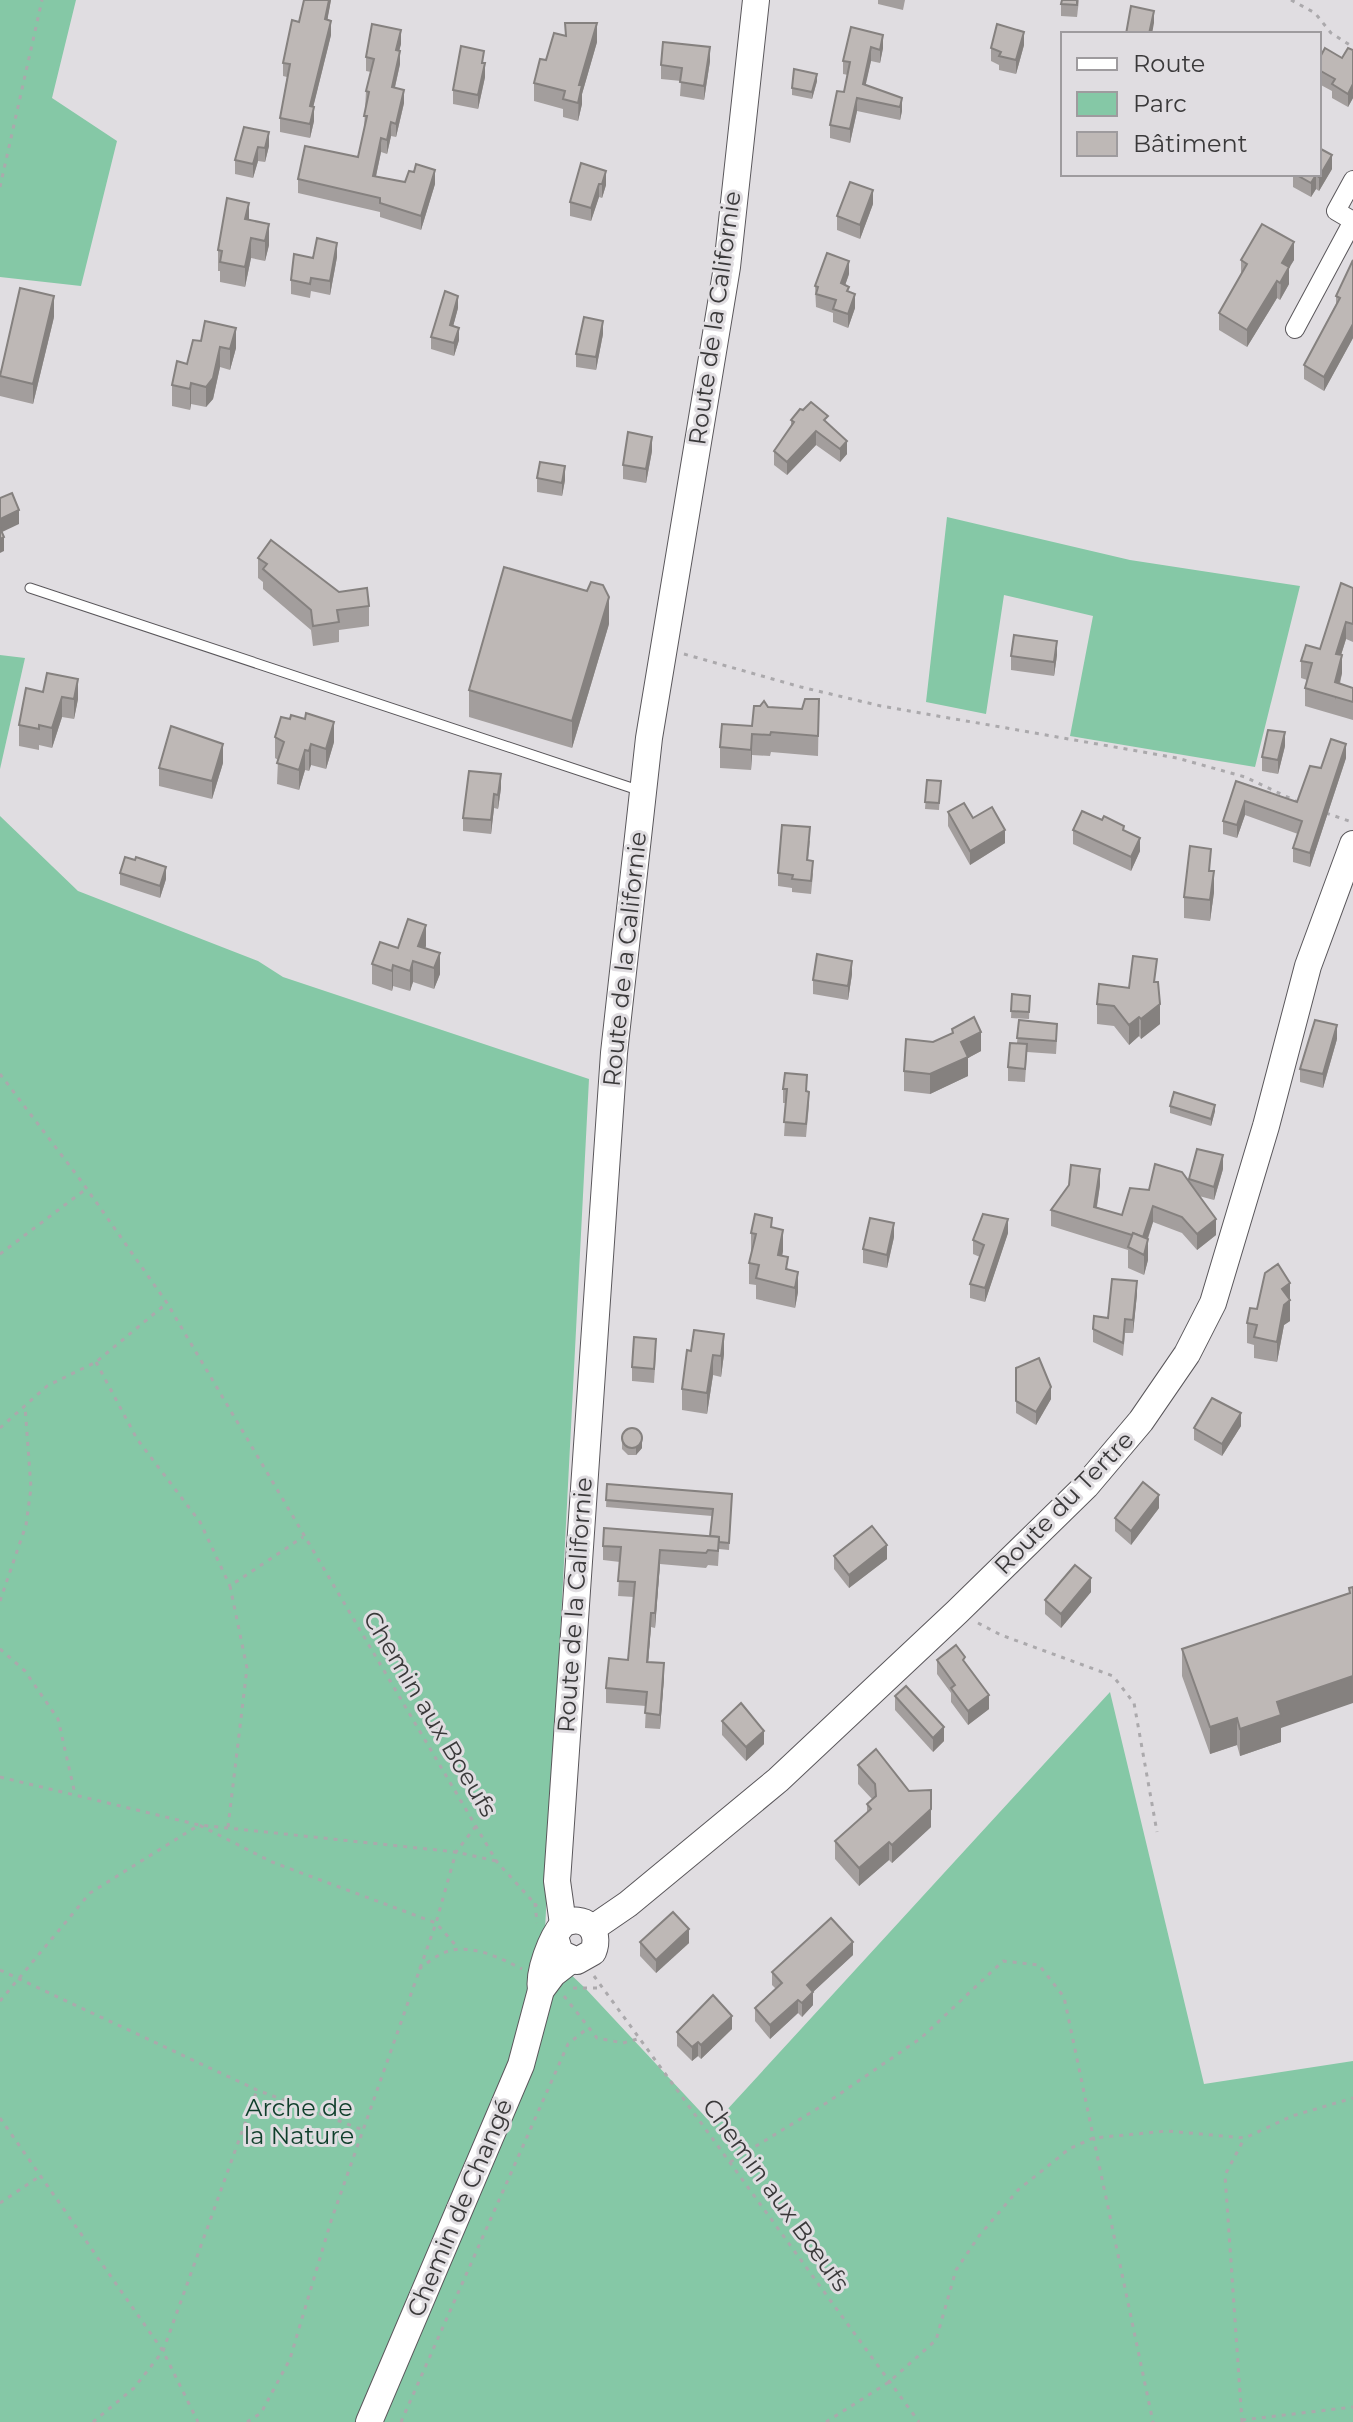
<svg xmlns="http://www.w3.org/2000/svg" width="1353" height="2422" viewBox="0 0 1353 2422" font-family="Montserrat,sans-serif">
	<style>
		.green { fill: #85c8a6 }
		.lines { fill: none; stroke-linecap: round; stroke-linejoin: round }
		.lane-casing { stroke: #5a575b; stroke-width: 11 }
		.street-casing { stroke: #5a575b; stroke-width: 20 }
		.secondary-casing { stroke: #5a575b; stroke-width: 28 }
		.path { stroke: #aba9ac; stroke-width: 3; stroke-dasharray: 4 6; stroke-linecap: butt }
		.lane { stroke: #fff; stroke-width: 9 }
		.street { stroke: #fff; stroke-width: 18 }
		.secondary { stroke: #fff; stroke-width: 26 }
		.wall { fill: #a39e9d }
		.shaded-wall { fill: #85817f }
		.building { fill: #beb8b6; stroke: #85817f; stroke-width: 2 }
		.labels { text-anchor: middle; stroke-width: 6; stroke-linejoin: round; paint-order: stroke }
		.street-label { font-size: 24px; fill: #3a393a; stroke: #e0dde1 }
		.park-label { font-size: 24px; fill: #0f3f2b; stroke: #e0dde1 }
	</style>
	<rect width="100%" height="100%" fill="#e0dde1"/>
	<g class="green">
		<path d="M0,0H76L52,98L117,141L81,286L0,277Z"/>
		<path d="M947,517L1130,560L1300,586L1255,767L1070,736L1093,616L1004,595L986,714L926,702Z"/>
		<path d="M0,655L25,658L0,769Z"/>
		<path d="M0,816L78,891L258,961L283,977L589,1079L544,1949L586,1989L713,2125L1110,1692L1204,2084L1353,2061V2422H0Z"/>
	</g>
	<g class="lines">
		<defs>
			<path id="lane" d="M30,588L641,791"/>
			<g id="street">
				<path d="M1353,180L1336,211L1353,221"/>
				<path d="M1295,329L1353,221"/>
			</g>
			<g id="secondary">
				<path d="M563,1924L557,1881L614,1053L649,738L727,267L756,0"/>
				<path d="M593,1928L628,1904L778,1780L957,1612L1086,1486L1141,1421L1187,1354L1213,1303L1266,1126L1308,966L1353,844"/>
				<path d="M541,1990C538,1972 551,1938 563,1924C584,1913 602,1930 593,1952L577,1961L560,1953L556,1940"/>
				<path d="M369,2422L521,2065L541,1990L553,1974L571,1960"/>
			</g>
		</defs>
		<use href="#lane" class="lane-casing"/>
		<use href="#street" class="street-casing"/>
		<use href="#secondary" class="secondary-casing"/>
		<g class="path">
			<path d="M1291,0L1315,13L1331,33L1353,47"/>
			<path d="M0,187L42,0"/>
			<path d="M684,654L801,687L881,706L1177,758L1245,777L1300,803"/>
			<path d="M1326,813L1349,821"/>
			<path d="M0,1074L82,1182L167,1303L497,1862L537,1906"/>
			<path d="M0,1254L86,1189"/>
			<path d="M96,1362L137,1439L200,1522L230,1586"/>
			<path d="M0,1428L47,1386L96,1362L167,1303"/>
			<path d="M0,1601L26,1525L31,1488L25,1406"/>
			<path d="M978,1623L1001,1635L1113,1676L1134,1703L1157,1832"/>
			<path d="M0,1649L25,1671L58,1719L75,1794"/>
			<path d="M0,1777L199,1825L456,1852L496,1861"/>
			<path d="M228,1827L247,1668L230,1586L303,1537"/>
			<path d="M535,1903L537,1923"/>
			<path d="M419,1969C426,1964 433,1958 441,1954C466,1941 499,1957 522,1969"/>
			<path d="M0,1970L257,2090L363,2130"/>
			<path d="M594,1976L919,2422"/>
			<path d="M573,1988H601"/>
			<path d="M564,1996L597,2038L623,2043L641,2038"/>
			<path d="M0,2001L90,1893L199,1825L272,1862L436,1923L458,1948"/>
			<path d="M0,2118L163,2351L198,2422"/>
			<path d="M730,2162L828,2102L921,2038L1003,1961L1039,1965L1064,1997L1153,2422"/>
			<path d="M0,2203L40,2176"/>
			<path d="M1242,2420L1353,2407"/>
			<path d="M93,2422L134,2388L163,2351L257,2090"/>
			<path d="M247,2422L261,2413L290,2359L331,2221L436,1923L456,1852L476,1826"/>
			<path d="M401,2422L568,2044L588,2028"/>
			<path d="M826,2422L889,2382L936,2340L956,2270L979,2236L1018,2190L1069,2149L1093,2138L1167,2131L1245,2138L1292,2116L1353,2098"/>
			<path d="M1242,2422L1225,2175L1244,2139"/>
		</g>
		<use href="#lane" class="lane"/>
		<use href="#street" class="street"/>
		<use href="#secondary" class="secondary"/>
	</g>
	<g class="wall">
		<path d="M304,0H331L327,20L331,35L313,107L314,121L310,138L280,132V118L287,77L283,76V63L299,22Z"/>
		<path d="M878,0H905L903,10L878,4Z"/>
		<path d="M1079,0L1077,17L1061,16V4Z"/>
		<path d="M565,23L597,42L582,94V104L578,121L563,117V109L534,101V83L546,60L565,36Z"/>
		<path d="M851,27L883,48L880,63L871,61L865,85L902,98V111L900,120L857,111L850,143L830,138V125L844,92L848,75L843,74V61Z"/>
		<path d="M401,44L399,50L400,64L395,87L404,103L396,137L391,136L387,154L381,152L376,176L405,182L435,184L421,230L380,217V212L298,193V179L358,157L364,129L366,91L371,72L366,71V57Z"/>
		<path d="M1024,45L1016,74L999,70V65L991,61V48Z"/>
		<path d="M1353,50V98L1348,107L1332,98V91L1319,84V59L1342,58Z"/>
		<path d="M710,61L704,100L680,96L681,81L661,79V65Z"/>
		<path d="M484,63L485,77L478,109L453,104V90Z"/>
		<path d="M817,81L812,99L792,95V88Z"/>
		<path d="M244,127L269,146L265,162L258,161L253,178L235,174V160Z"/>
		<path d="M581,163L606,185L602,198L599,197L591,221L570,216V202Z"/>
		<path d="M1332,169L1319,191L1316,189L1311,197L1293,187V174H1319Z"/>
		<path d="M873,204L860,239L837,230V216Z"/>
		<path d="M249,220L269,245L265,261L251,258L245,287L220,282V271H218V250Z"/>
		<path d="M337,257L330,295L311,291L310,298L291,294V280L313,258Z"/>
		<path d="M1241,260H1294L1289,268V284L1280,300L1277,298L1247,347L1219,330V313L1241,275Z"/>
		<path d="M1353,260V338L1324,391L1304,379V365L1336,304V296Z"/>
		<path d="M849,274L845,285L855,308L848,328L833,322V313L816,307L815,286Z"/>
		<path d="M458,308L453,326L459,340L454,356L431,349V337Z"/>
		<path d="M54,317L33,404L0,396V373Z"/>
		<path d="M603,334L596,370L576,367V354Z"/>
		<path d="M193,340L236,348L230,370L220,367L213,399L206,407L191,404L190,410L172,406V385L187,364Z"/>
		<path d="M791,420L828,424L847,454L840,462L816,445L787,475L774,465V451L791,427Z"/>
		<path d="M652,451L646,483L623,479V465Z"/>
		<path d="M537,478L565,480L562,496L537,492Z"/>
		<path d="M258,558L339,592L369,606V626L339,630V642L313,646L311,630L263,589V582L258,578Z"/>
		<path d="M1353,588V642L1346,639L1341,655L1342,673L1340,684L1353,688V720L1305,706V688L1307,680L1301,678V661L1320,649Z"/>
		<path d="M609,624L572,748L469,717V690Z"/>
		<path d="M1057,655L1054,676L1011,670V656Z"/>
		<path d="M26,688L78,699L74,719L62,717L52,748L39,745V750L19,746V725Z"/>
		<path d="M819,699L818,756L771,752L770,756L752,755L751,770L720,768V747L752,726L768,707L802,709Z"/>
		<path d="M275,737L334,742L326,769L311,765L309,771L305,770L299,790L277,784L278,760L275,758Z"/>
		<path d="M1285,746L1278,774L1262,771V757Z"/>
		<path d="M1346,758L1310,867L1293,862V848L1298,834L1245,815L1237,838L1223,834V821L1236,781L1297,802L1321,768Z"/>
		<path d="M223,763L212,799L159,786V768Z"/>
		<path d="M927,780L941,781L939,810L925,809Z"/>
		<path d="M501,788L498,809L494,808L491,834L463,831V818Z"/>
		<path d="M948,812L1005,843L970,865L948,826Z"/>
		<path d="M1102,820L1124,830L1140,851L1131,871L1073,844V830Z"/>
		<path d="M810,840L808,860L813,874L811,894L792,892V888L778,886V873Z"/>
		<path d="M135,860L166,879L160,898L120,885V873Z"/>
		<path d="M1214,892L1210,921L1184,918V897Z"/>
		<path d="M426,946L425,948L440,974L434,989L413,982L410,991L393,986L392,991L372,984V964L398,948Z"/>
		<path d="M852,974L848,1000L813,994V980Z"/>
		<path d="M1157,982L1160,1024L1141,1039L1139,1036L1129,1045L1114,1026L1097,1024V1004L1129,988Z"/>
		<path d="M1012,994L1030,996L1029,1019L1011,1018Z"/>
		<path d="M1019,1020L1057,1038L1056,1054L1027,1052L1025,1082L1008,1081V1067L1017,1043Z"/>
		<path d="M952,1029L981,1051L968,1058V1076L930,1094L904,1091V1071L933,1042L952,1034Z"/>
		<path d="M1337,1039L1323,1088L1300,1082V1069Z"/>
		<path d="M783,1089L807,1092L809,1105L806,1137L784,1136L786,1103H783Z"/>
		<path d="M1170,1106L1215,1111L1211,1126L1170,1113Z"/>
		<path d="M1223,1169L1214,1200L1199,1196L1216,1235L1197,1250L1182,1233L1153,1222L1148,1239V1260L1144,1275L1128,1268V1250L1051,1226V1210L1100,1185L1097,1207L1122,1215L1149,1190L1189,1181V1179Z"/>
		<path d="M772,1228L783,1251L782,1256L798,1292L795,1308L756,1299V1285L749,1284V1263L751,1254V1233Z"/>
		<path d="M1008,1233L985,1302L970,1298V1284L980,1257L973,1254V1240Z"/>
		<path d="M894,1237L887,1268L863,1263V1249Z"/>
		<path d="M1137,1294L1133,1333H1125L1123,1356L1093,1342V1329Z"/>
		<path d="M1290,1303V1321L1284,1325L1277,1362L1254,1358V1345L1247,1343V1323L1257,1309Z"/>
		<path d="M687,1350L724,1354L721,1377L713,1375L707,1414L682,1410V1389Z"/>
		<path d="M656,1353L654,1383L632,1381V1367Z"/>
		<path d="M1016,1368L1051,1399L1036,1425L1016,1413Z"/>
		<path d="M1241,1426L1222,1456L1194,1440V1428Z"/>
		<path d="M622,1434L642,1448L636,1455H628L622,1449Z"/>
		<path d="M607,1484L732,1494L729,1550L719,1549L718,1566L708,1565L706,1568L660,1564L655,1628L651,1627L648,1662L664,1678L660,1729L645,1728L646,1706L606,1703V1688L628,1660L634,1597L618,1596L620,1562L603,1560V1546L710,1536L712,1516L606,1507Z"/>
		<path d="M1159,1508L1131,1545L1115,1531V1518Z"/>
		<path d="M834,1556L887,1559L849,1588L834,1569Z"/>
		<path d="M1353,1587L1281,1728V1742L1240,1756L1237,1745L1210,1754L1182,1676V1649L1349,1593V1588Z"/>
		<path d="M1091,1592L1061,1628L1045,1614V1600Z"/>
		<path d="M937,1660L965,1663L989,1709L968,1725L951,1702V1693L937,1674Z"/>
		<path d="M895,1696L944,1741L933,1752L895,1710Z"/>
		<path d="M722,1721L764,1744L746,1761L722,1735Z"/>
		<path d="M858,1765L931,1827L892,1863L889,1860L859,1886L835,1859V1841L867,1813V1804L872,1799L858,1784Z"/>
		<path d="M640,1942L689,1943L656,1973L640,1956Z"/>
		<path d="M853,1955L813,1992V2005L802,2017L798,2013L770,2039L755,2021V2008L776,1989L772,1985V1972Z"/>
		<path d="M732,2029L701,2059L698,2056L692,2061L677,2046V2032Z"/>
	</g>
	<g class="shaded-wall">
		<path d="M329,0H331L325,33V19Z"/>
		<path d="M1154,11V23L1152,34H1149Z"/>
		<path d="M331,21V35L310,120V106Z"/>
		<path d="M597,23V42L582,94V104L578,121L579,85Z"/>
		<path d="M401,30V44L396,64V50Z"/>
		<path d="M1024,32V45L1016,74V60Z"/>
		<path d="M883,35V48L880,63V50Z"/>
		<path d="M710,47V61L704,100V86Z"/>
		<path d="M871,47V61L863,97V84Z"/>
		<path d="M400,51V64L392,100V87Z"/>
		<path d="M485,63V77L478,109V95Z"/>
		<path d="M817,74V81L812,99V92Z"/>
		<path d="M1353,84V98L1348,107V94Z"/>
		<path d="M404,90V103L396,137V124Z"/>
		<path d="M857,98V111L850,143V129Z"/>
		<path d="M902,98V111L900,120V107Z"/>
		<path d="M314,107V121L310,138V124Z"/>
		<path d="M391,122V136L387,154V140Z"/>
		<path d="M269,132V146L265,162V148Z"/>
		<path d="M381,138V152L373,190V176Z"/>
		<path d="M258,147V161L253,178V164Z"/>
		<path d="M1332,155V169L1319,191V177Z"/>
		<path d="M435,170V184L421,230V216Z"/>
		<path d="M606,171V185L602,198V184Z"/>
		<path d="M1316,175V189L1311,197V183Z"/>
		<path d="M599,184V197L591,221V208Z"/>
		<path d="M873,190V204L860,239V225Z"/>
		<path d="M249,203V224L245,219Z"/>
		<path d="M269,224V245L265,261V241Z"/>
		<path d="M251,238V258L245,287V267Z"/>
		<path d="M1294,242V260L1289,268V284L1280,300L1282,263Z"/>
		<path d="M337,243V257L330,295V281Z"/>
		<path d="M849,261V274L841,297V283Z"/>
		<path d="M1277,281V298L1247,347V330Z"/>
		<path d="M855,294V308L848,328V314Z"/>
		<path d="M54,296V317L33,404V384Z"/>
		<path d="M458,296V308L450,338V325Z"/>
		<path d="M603,321V334L596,370V357Z"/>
		<path d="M1353,324V338L1324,391V377Z"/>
		<path d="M236,328V348L230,370V349Z"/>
		<path d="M459,328V340L454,356V343Z"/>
		<path d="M220,347V367L213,399L206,407V387Z"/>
		<path d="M191,383V404L190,410V389Z"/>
		<path d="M816,431V445L787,475V462Z"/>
		<path d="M652,437V451L646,483V469Z"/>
		<path d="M847,441V454L840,462V449Z"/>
		<path d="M565,466V480L562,496V483Z"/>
		<path d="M19,510V524L0,533V519Z"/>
		<path d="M4,537V551L0,553V539Z"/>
		<path d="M609,597V624L572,748V721Z"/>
		<path d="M1346,622V639L1336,671V654Z"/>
		<path d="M1057,641V655L1054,676V662Z"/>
		<path d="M1342,655V673L1335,700V682Z"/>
		<path d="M78,679V699L74,719V699Z"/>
		<path d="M62,697V717L52,748V728Z"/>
		<path d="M334,722V742L326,769V749Z"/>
		<path d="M1285,732V746L1278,774V760Z"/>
		<path d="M752,734V755L751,770V750Z"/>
		<path d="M223,744V763L212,799V781Z"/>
		<path d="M311,744V765L309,771V751Z"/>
		<path d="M1346,744V758L1310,867V853Z"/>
		<path d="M305,750V770L299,790V770Z"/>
		<path d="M501,774V788L498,809V795Z"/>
		<path d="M494,794V808L491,834V820Z"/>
		<path d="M1245,801V815L1237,838V825Z"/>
		<path d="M1005,830V843L970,865V851Z"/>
		<path d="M1140,838V851L1131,871V857Z"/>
		<path d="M166,867V879L160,898V886Z"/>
		<path d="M1214,871V892L1210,921V900Z"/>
		<path d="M426,925V946L419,963L418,946Z"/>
		<path d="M440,953V974L434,989V968Z"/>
		<path d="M413,961V982L410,991V971Z"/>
		<path d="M852,961V974L848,1000V986Z"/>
		<path d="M393,965V986L392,991V971Z"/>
		<path d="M1160,1004V1024L1141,1039V1019Z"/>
		<path d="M1139,1017V1036L1129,1045V1025Z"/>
		<path d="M1337,1025V1039L1323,1088V1074Z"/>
		<path d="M981,1032V1051L968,1058V1076L930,1094V1074L961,1042Z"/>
		<path d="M1215,1105V1111L1211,1126V1119Z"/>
		<path d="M1223,1155V1169L1214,1200V1187Z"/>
		<path d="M1100,1169V1185L1094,1223V1207Z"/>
		<path d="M1153,1206V1222L1142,1255V1238Z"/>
		<path d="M1008,1219V1233L985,1302V1288Z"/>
		<path d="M1216,1219V1235L1197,1250V1234Z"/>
		<path d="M894,1223V1237L887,1268V1255Z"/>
		<path d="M783,1230V1251L778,1275V1255Z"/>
		<path d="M1148,1239V1260L1144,1275V1255Z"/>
		<path d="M798,1272V1292L795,1308V1288Z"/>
		<path d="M1137,1281V1294L1133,1333V1320Z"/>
		<path d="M1290,1283V1321L1284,1325L1277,1362V1342L1282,1289Z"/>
		<path d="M724,1334V1354L721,1377V1356Z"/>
		<path d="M713,1355V1375L707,1414V1393Z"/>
		<path d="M1051,1387V1399L1036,1425V1412Z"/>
		<path d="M1241,1413V1426L1222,1456V1444Z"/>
		<path d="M642,1441V1448L636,1455V1448Z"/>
		<path d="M1159,1495V1508L1131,1545V1531Z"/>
		<path d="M887,1545V1559L849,1588V1575Z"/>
		<path d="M660,1550V1564L655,1628V1613Z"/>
		<path d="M1091,1578V1592L1061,1628V1614Z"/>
		<path d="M651,1613V1627L647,1676V1662Z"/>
		<path d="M664,1663V1678L660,1729V1715Z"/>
		<path d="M1353,1676V1703L1281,1728V1742L1240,1756V1729L1277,1702Z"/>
		<path d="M989,1695V1709L968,1725V1711Z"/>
		<path d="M1237,1718V1745L1210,1754V1727Z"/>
		<path d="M944,1727V1741L933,1752V1738Z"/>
		<path d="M764,1731V1744L746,1761V1747Z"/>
		<path d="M931,1809V1827L892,1863V1845Z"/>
		<path d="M889,1842V1860L859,1886V1868Z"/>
		<path d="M689,1929V1943L656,1973V1960Z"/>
		<path d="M853,1942V1955L813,1992V2005L802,2017V2003L807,1985Z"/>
		<path d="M798,2000V2013L770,2039V2025Z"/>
		<path d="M732,2016V2029L701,2059V2045Z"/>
		<path d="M698,2042V2056L692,2061V2047Z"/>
	</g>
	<g class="building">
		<path d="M304,0H329L325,19L331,21L310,106L314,107L310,124L280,118L290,64L283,63L292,20L299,22Z"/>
		<path d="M1062,0H1077V5L1061,4Z"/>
		<path d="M1131,6L1154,11L1149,34H1126Z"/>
		<path d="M565,23H597L579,85H582L578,103L563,99L565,91L534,83L540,59L546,60L554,33L566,36Z"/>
		<path d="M372,24L401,30L396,50L400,51L392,87L404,90L396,124L391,122L387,140L381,138L373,176L405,182L409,171L414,172L416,164L435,170L421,216L380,203V198L298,179L305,146L358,157L367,116H364L369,92L366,91L374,59L366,57Z"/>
		<path d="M997,24L1024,32L1016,60L999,56L1001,52L991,48Z"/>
		<path d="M851,27L883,35L880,50L871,47L863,84L902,98L900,107L857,98L850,129L830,125L837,91L844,92L850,62L843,61Z"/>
		<path d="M663,42L710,47L704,86L680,82L682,68L661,65Z"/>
		<path d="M461,46L484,51L482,63H485L478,95L453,90Z"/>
		<path d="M1325,48L1342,58L1348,48L1353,50V84L1348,94L1332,84L1335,79L1319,70V59Z"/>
		<path d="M794,69L817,74L812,92L792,88Z"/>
		<path d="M244,127L269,132L265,148L258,147L253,164L235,160Z"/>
		<path d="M1319,148L1332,155L1319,177L1316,175L1311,183L1295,174H1319Z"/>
		<path d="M581,163L606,171L602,184H599L591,208L570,202Z"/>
		<path d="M850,182L873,190L860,225L837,216Z"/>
		<path d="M227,198L249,203L245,219L269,224L265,241L251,238L245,267L220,262L222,251L218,250Z"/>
		<path d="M1262,224L1294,242L1282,263L1289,267L1280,283L1277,281L1247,330L1219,313L1247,264L1241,260Z"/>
		<path d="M317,238L337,243L330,281L311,278L310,284L291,280L294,254L313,258Z"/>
		<path d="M827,253L849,261L841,283L849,287L847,291L855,294L848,314L833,309L836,300L816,294L818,287L815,286Z"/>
		<path d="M1353,260V324L1324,377L1304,365L1340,298L1336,296Z"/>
		<path d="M20,288L54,296L33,384L0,376Z"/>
		<path d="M445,291L458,296L450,325L459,328L454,343L431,337Z"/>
		<path d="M584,317L603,321L596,357L576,354Z"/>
		<path d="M205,321L236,328L230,349L220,347L213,378L206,387L191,383L190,389L172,385L177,361L187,364L193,340L201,341Z"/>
		<path d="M811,402L828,416L824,420L847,441L840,449L816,431L787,462L774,451L794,422L791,420L800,409L803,410Z"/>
		<path d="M628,432L652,437L646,469L623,465Z"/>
		<path d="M540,462L565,466L562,483L537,478Z"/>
		<path d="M12,493L19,510L0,519V498Z"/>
		<path d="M0,528L4,537L0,539Z"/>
		<path d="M271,540L339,592L367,588L369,606L337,610L339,622L313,626L311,610L263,569L267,564L258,558Z"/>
		<path d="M504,567L587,591L591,582L603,585L609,597L572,721L469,690Z"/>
		<path d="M1341,583L1353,588V624L1346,622L1336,654L1342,655L1335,682L1353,688V702L1305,688L1312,663L1301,661L1306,645L1320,649Z"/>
		<path d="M1014,635L1057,641L1054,662L1011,656Z"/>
		<path d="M47,673L78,679L74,699L62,697L52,728L39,725V729L19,725L26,688L43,692Z"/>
		<path d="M805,699H819L818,736L771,732L770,735L752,734L751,750L720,747L722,724L752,726L754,706H760L764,701L768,707L802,709Z"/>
		<path d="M306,713L334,722L326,749L311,744L309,751L305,750L299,770L277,763L284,742L275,737L281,717L290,719L291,715L305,719Z"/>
		<path d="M171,726L223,744L212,781L159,768Z"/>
		<path d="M1268,730L1285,732L1278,760L1262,757Z"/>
		<path d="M1331,739L1346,744L1310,853L1293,848L1302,821L1245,801L1237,825L1223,821L1236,781L1297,802L1310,766L1321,768Z"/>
		<path d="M469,771L501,774L498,795L494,794L491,820L463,818Z"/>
		<path d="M927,780L941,781L939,803L925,802Z"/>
		<path d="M964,803L973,818L992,807L1005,830L970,851L948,812Z"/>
		<path d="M1082,811L1102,820L1104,816L1124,826L1123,830L1140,838L1131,857L1073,830Z"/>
		<path d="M782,825L810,827L807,860L813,861L811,881L792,879L793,875L778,873Z"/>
		<path d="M1190,846L1211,849L1209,871H1214L1210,900L1184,897Z"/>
		<path d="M125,857L135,860L136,857L166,867L160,886L120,873Z"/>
		<path d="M408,919L426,925L418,946L440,953L434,968L413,961L410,971L393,965L392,971L372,964L380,942L398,948Z"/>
		<path d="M817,954L852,961L848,986L813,980Z"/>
		<path d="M1133,956L1157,959L1154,982H1158L1160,1004L1141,1019L1139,1017L1129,1025L1114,1006L1097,1004L1099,984L1129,988Z"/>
		<path d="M1012,994L1030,996L1029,1012L1011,1011Z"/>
		<path d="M974,1017L981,1032L961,1042L968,1057L930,1074L904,1071L906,1039L933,1042L953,1033L952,1029Z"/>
		<path d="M1019,1020L1057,1024L1056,1041L1017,1038Z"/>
		<path d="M1315,1020L1337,1025L1323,1074L1300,1069Z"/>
		<path d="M1010,1043L1027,1044L1025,1069L1008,1067Z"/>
		<path d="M785,1073L807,1075L806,1091L809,1092L806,1124L784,1122L787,1089H783Z"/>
		<path d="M1174,1092L1215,1105L1211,1119L1170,1106Z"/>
		<path d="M1197,1149L1223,1155L1214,1187L1189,1179Z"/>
		<path d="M1155,1164L1182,1172L1216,1219L1197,1234L1182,1217L1153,1206L1143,1237L1133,1233L1132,1235L1051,1210L1069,1185L1071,1165L1100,1169L1094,1207L1122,1215L1130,1188L1149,1190Z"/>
		<path d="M755,1214L772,1218L771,1227L783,1230L778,1255L788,1257L786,1269L798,1272L795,1288L756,1278L759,1265L749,1263L756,1234L751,1233Z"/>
		<path d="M983,1214L1008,1219L985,1288L970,1284L984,1245L973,1240Z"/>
		<path d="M870,1218L894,1223L887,1255L863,1249Z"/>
		<path d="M1133,1233L1148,1239L1144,1255L1128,1247Z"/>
		<path d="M1278,1264L1290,1283L1282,1289L1290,1300L1284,1305L1277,1342L1254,1337L1257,1325L1247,1323L1250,1308L1257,1309L1265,1273Z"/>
		<path d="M1112,1279L1137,1281L1133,1320L1125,1319L1123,1343L1093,1329L1094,1316L1108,1318Z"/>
		<path d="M694,1330L724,1334L721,1356L713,1355L707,1393L682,1389L687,1350L691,1351Z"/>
		<path d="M634,1337L656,1339L654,1369L632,1367Z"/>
		<path d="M1039,1358L1051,1387L1036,1412L1016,1401V1368Z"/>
		<path d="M1212,1398L1241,1413L1222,1444L1194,1428Z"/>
		<circle cx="632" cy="1438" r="10"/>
		<path d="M1143,1482L1159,1495L1131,1531L1115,1518Z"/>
		<path d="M607,1484L732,1494L729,1543L719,1542V1537L710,1536L713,1509L606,1500Z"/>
		<path d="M872,1526L887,1545L849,1575L834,1556Z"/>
		<path d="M604,1528L719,1537L718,1551L708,1550L706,1553L660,1550L655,1613H651L647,1662L664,1663L660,1715L645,1713L647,1692L606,1688L609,1658L628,1660L635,1582L618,1581L621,1547L603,1546Z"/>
		<path d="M1075,1565L1091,1578L1061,1614L1045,1600Z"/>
		<path d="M1353,1587V1676L1277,1702L1281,1715L1240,1729L1237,1718L1210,1727L1182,1649L1350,1593L1349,1588Z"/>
		<path d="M956,1645L965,1657L963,1660L989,1695L968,1711L951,1688L955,1685L937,1660Z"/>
		<path d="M906,1686L944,1727L933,1738L895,1696Z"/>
		<path d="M741,1703L764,1731L746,1747L722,1721Z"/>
		<path d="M876,1749L909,1791L931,1790V1809L892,1845L889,1842L859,1868L835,1841L871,1809L867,1804L876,1796L875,1784L858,1765Z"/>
		<path d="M673,1912L689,1929L656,1960L640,1942Z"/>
		<path d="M831,1918L853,1942L807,1985L813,1992L802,2003L798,2000L770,2025L755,2008L782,1983L772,1972Z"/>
		<path d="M713,1995L732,2016L701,2045L698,2042L692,2047L677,2032Z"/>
	</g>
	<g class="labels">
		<g class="street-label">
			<text transform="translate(715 318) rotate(-82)" y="8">Route de la Californie</text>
			<text transform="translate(625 959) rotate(-84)" y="8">Route de la Californie</text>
			<text transform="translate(1064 1503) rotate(-46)" y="8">Route du Tertre</text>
			<text transform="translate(575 1605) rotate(-86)" y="8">Route de la Californie</text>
			<text transform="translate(430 1714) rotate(59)" y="8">Chemin aux Boeufs</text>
			<text transform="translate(776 2195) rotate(54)" y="8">Chemin aux Bœufs</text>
			<text transform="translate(460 2208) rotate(-67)" y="8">Chemin de Changé</text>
		</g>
		<g class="park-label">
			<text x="299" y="2116">Arche de<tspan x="299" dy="28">la Nature</tspan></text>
		</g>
	</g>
	<rect x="1061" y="32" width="260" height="144" fill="#e0dde1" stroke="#9e9b9e" stroke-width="2"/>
	<rect x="1077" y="58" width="40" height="12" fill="#ffffff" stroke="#9e9b9e" stroke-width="2"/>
	<text x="1133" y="72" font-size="24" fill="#3a393a">Route</text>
	<rect x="1077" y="92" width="40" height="24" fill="#85c8a6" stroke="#9e9b9e" stroke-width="2"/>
	<text x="1133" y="112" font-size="24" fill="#3a393a">Parc</text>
	<rect x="1077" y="132" width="40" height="24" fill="#beb8b6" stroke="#9e9b9e" stroke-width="2"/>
	<text x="1133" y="152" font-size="24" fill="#3a393a">Bâtiment</text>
</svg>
